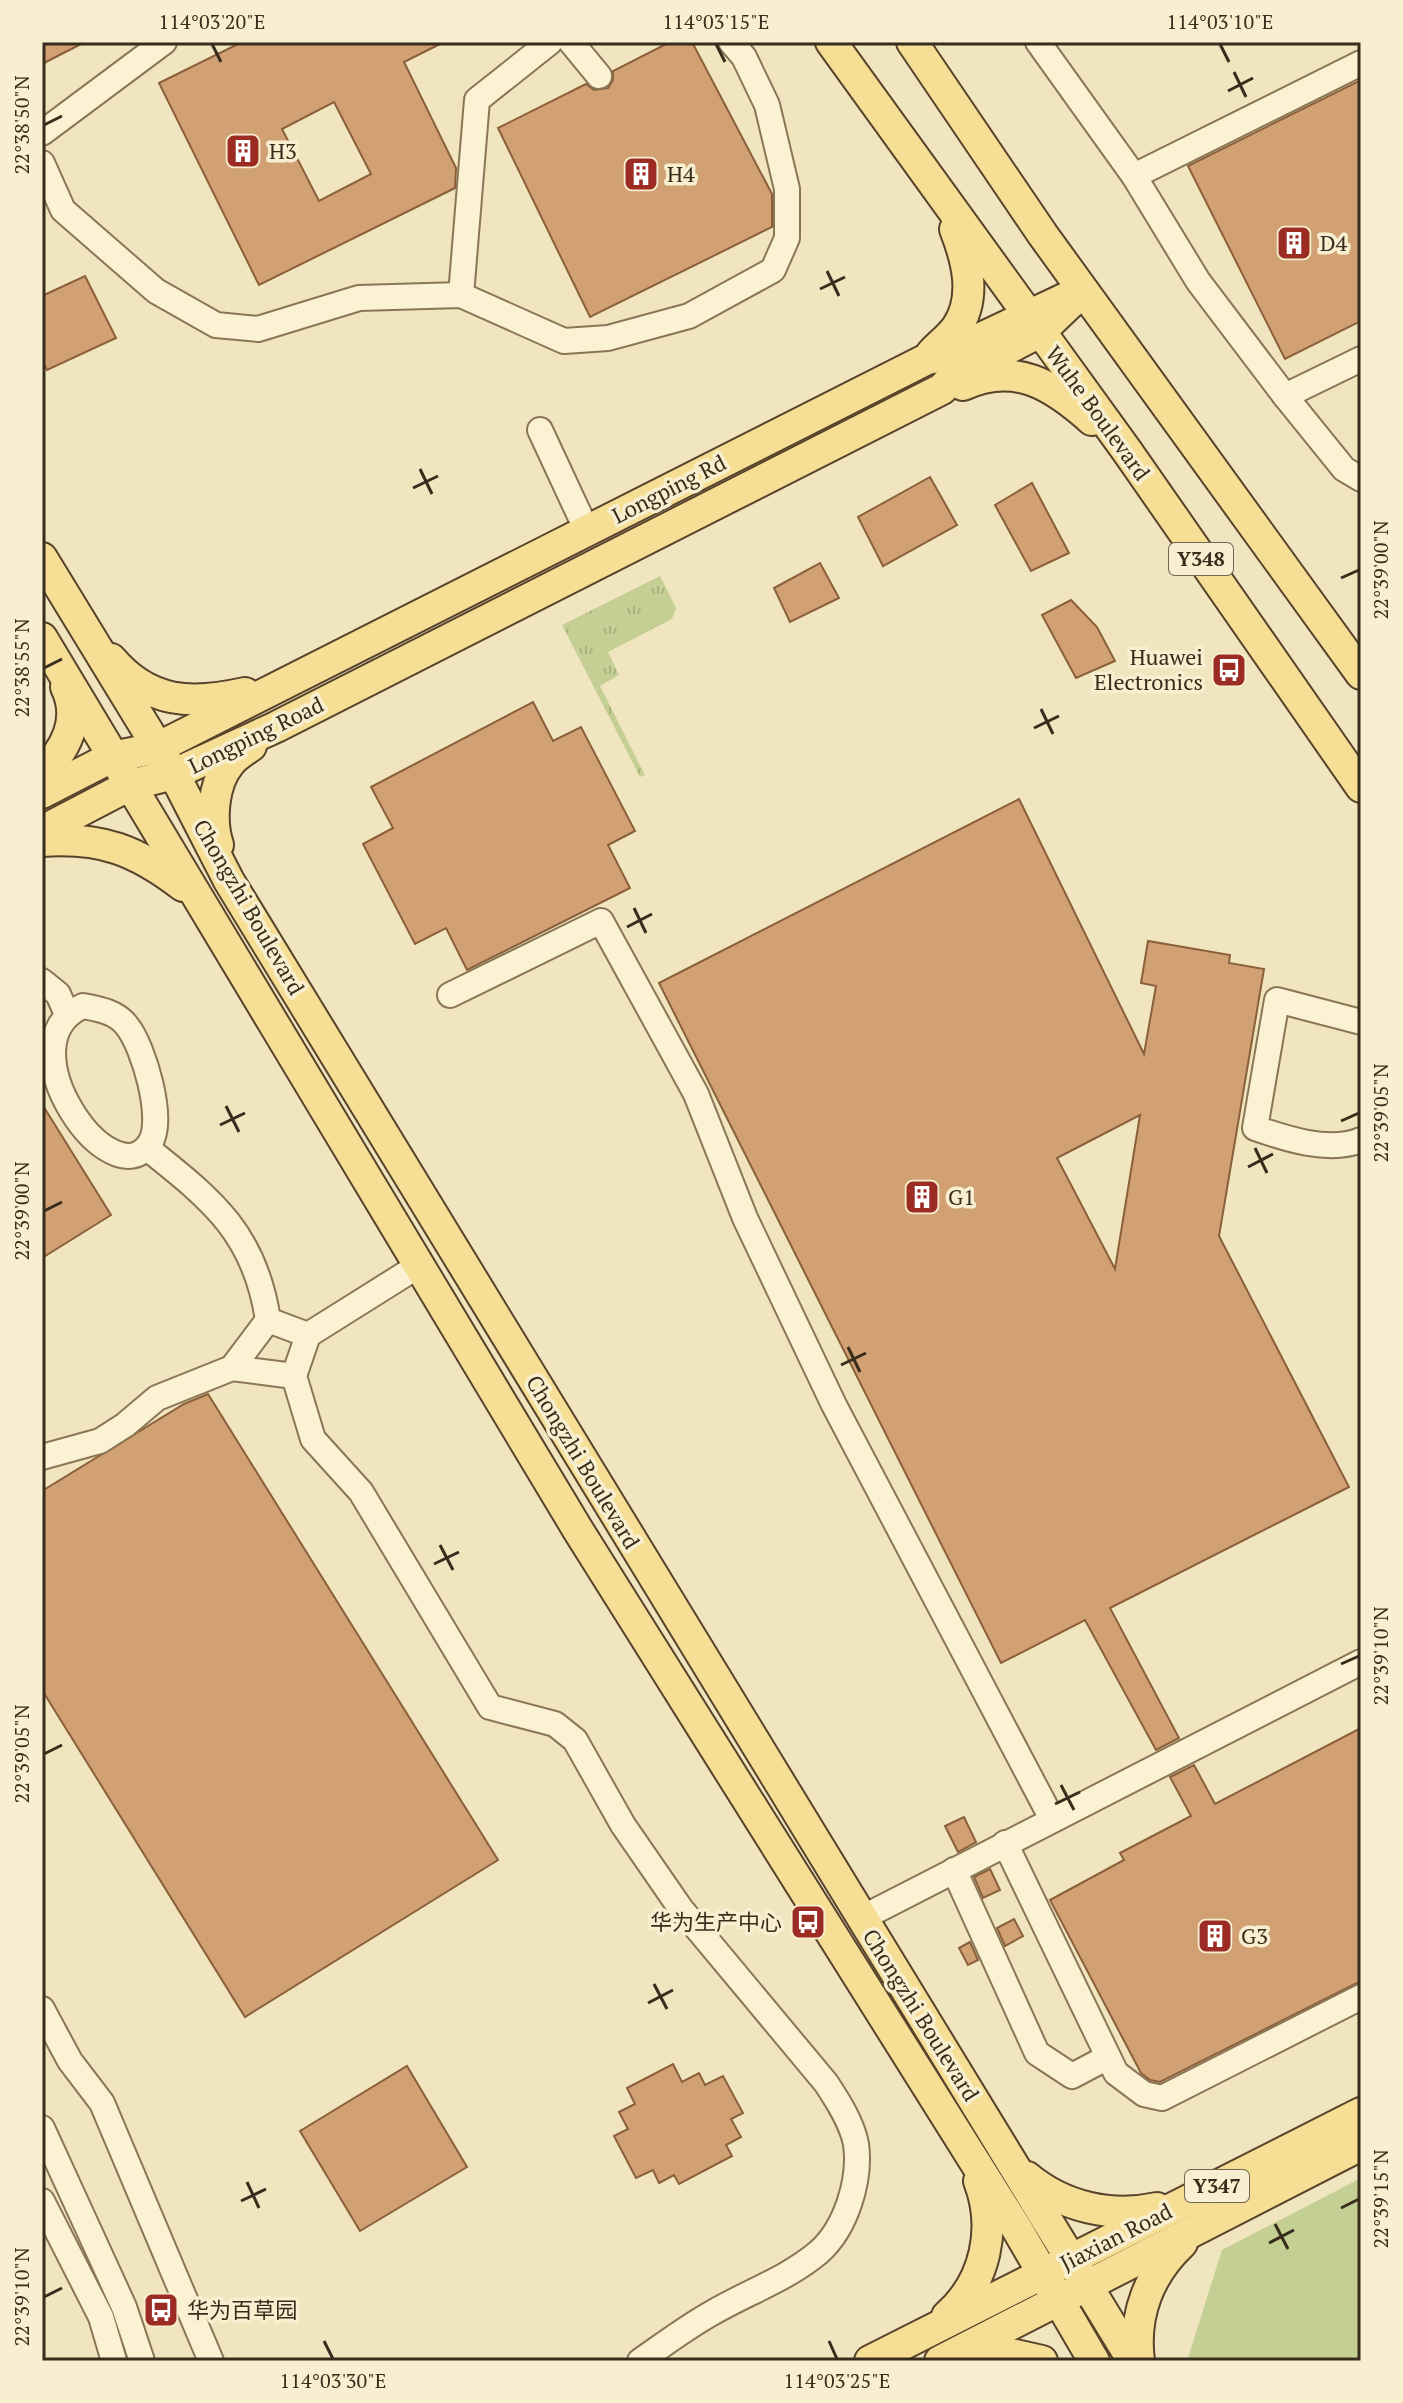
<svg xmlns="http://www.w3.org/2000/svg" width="1403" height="2403" viewBox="0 0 1403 2403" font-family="'PT Serif','Noto Sans SC',serif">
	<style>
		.grass { fill: url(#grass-tufts) }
		.park { fill: #c3cf93 }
		.building { fill: #d1a173; stroke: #8a603b; stroke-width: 2; fill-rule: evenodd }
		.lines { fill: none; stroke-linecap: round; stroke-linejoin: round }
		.minor-casing { stroke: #8a7656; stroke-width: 28 }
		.major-casing { stroke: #57432b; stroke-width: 34 }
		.minor { stroke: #fbf2d3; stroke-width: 24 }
		.major { stroke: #f6df94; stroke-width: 30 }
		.ticks { fill: none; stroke: #382c1c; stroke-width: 3 }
		.labels { text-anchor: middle; stroke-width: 7; stroke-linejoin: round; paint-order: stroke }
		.shield { fill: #f7efcf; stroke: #716652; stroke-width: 2 }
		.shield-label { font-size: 20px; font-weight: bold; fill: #382c1c }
		.poi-label { font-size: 22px; fill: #382c1c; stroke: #f7efcf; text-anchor: start }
		.street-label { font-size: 22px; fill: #382c1c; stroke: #f7efcf }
		.neatline { fill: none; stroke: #382c1c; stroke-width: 3 }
		.ticks-label { font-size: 20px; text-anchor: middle; fill: #382c1c }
	</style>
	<defs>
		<pattern id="grass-tufts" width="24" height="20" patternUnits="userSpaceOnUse" patternTransform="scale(2)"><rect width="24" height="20" fill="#c3cf93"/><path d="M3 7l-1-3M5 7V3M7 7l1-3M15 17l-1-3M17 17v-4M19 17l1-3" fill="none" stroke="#a8b27e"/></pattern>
	</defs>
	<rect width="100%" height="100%" fill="#f0e5bf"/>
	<path class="grass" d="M660,576L676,608L672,619L608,652L619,675L600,686L645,775L640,777L562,625Z"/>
	<path class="park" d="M1361,2178V2361H1187L1222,2250Z"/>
	<g class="building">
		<path d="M42,42H85L42,64Z"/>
		<path d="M242,42H444L404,62L456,168L455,188L259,285L159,83ZM334,102L371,174L319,201L282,129Z"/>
		<path d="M670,42H692L772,194V227L590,317L498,128L586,84L594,90L608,88L613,80V71Z"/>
		<path d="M1361,80V321L1285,359L1188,166Z"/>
		<path d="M85,276L116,338L47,370L42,361V296Z"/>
		<path d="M930,477L957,525L883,566L858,517Z"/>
		<path d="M1032,483L1069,553L1031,571L995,505Z"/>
		<path d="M820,563L839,598L790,622L774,588Z"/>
		<path d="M1071,600L1097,627L1115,661L1076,678L1042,615Z"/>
		<path d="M533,702L553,741L581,727L635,831L608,845L630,888L467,970L446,928L415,944L363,844L393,828L371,787Z"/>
		<path d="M1019,799L1144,1054L1156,986L1141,983L1148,941L1230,955L1229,963L1264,969L1219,1236L1349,1487L1110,1608L1179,1738L1156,1750L1085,1620L1001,1663L659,983ZM1140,1115L1115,1269L1057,1158Z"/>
		<path d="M42,1104L111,1215L42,1258Z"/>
		<path d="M208,1394L498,1860L245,2017L42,1690V1491L184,1404Z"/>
		<path d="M1361,1728V1981L1160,2082L1150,2080L1141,2073L1050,1900L1124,1860L1120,1853L1191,1816L1170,1777L1194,1765L1215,1804Z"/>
		<path d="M964,1817L976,1842L958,1852L945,1826Z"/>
		<path d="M990,1869L1000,1890L983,1898L974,1877Z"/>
		<path d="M1014,1919L1023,1936L1005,1946L997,1928Z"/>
		<path d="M970,1942L978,1960L968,1965L959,1948Z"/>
		<path d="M673,2064L682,2082L699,2073L705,2085L723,2076L743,2113L731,2119L741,2137L726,2145L732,2156L679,2184L674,2175L659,2183L653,2170L636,2178L614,2136L628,2129L619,2112L635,2104L627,2088Z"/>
		<path d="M407,2066L467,2167L360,2231L300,2131Z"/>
	</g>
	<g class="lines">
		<defs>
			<g id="minor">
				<path d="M571,42L599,76"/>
				<path d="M1038,42L1134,176"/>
				<path d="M1361,63L1134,176L1198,281L1285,396L1361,359"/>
				<path d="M42,133L164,42"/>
				<path d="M42,163L63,210L156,291L216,325L258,329L359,298L461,295L564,341L608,338L689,316L773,270L787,238V189L767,105L744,57L731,42"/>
				<path d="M461,295L477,100L550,42"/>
				<path d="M1285,396L1344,469L1361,479"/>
				<path d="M540,430L587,531"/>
				<path d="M42,981L58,994L66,1012"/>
				<path d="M450,995L601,921L696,1094L745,1218L834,1405L1052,1819"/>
				<path d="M83,1006C99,1009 117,1012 127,1026C144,1047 165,1120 150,1143C112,1202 0,1042 83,1006Z"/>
				<path d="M1361,1022L1277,1000L1255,1128C1287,1139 1329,1153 1361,1140"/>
				<path d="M147,1148C212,1200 255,1233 268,1320"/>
				<path d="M308,1335L418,1266"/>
				<path d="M294,1376L232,1368L268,1320L308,1335L294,1376L313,1439L361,1492L490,1707L555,1724L575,1740L623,1825L681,1909L826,2083C838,2101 852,2123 856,2144C861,2180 846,2228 819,2252C787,2279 748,2292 712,2313C687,2327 663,2345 640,2361"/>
				<path d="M42,1457L100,1441L125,1425L157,1398L232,1368"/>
				<path d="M1005,1843L1116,2073L1144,2094L1162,2098L1361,1997"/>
				<path d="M954,1870L1037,2053L1072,2076L1108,2057"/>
				<path d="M860,1919L1361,1662"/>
				<path d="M42,2009L70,2061L102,2103L211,2361"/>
				<path d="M42,2128L124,2307L142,2361"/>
				<path d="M42,2201L101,2317L114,2361"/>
			</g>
			<g id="major">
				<path d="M831,42L1127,451L1361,787"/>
				<path d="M912,42L1043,235L1361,674"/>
				<path d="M931,354C939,345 950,337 957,327C977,297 967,260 955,229"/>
				<path d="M963,385C1015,361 1053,385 1092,420"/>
				<path d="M42,558L174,774L229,881L1133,2361"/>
				<path d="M42,638L578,1530L1017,2229L1094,2361"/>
				<path d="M111,659C149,704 192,705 245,693"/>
				<path d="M42,772C65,751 82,720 66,687"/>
				<path d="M42,793L112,757L157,748L927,359L943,356L1066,298"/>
				<path d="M42,831L130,785L174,774L276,727L942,389L953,377L1040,332L1083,291"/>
				<path d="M42,841C102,837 136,850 183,886"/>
				<path d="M218,845C210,820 213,783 230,763C235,756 244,751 251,746"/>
				<path d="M1027,2177C1063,2207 1111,2218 1157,2208"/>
				<path d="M947,2316C986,2282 997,2228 979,2181"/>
				<path d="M960,2359L1006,2353L1042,2361"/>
				<path d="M870,2361L1361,2113"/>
				<path d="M940,2361L1361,2145"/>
				<path d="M1139,2361C1133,2315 1149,2274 1182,2243"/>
			</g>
		</defs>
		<use href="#minor" class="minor-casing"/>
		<use href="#major" class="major-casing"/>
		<use href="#minor" class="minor"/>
		<use href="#major" class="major"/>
	</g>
	<path class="ticks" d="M212,44L221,62M716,44L725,62M1220,44L1229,62M1234,72L1246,97M1228,91L1253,78M44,125L62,116M827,271L839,296M820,289L845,277M420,469L432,494M413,488L438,476M1341,578L1359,570M44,668L62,659M1041,709L1053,734M1034,728L1059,716M634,908L646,933M627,927L652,914M226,1106L239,1132M1341,1121L1359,1113M220,1125L245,1113M1255,1148L1267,1173M1248,1167L1273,1154M44,1211L62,1202M848,1347L860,1372M841,1365L866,1353M440,1545L453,1570M434,1564L459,1552M1341,1664L1359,1656M44,1754L62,1745M1061,1785L1074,1810M1055,1804L1080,1792M654,1984L667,2009M648,2003L673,1990M247,2182L259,2208M241,2201L266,2189M1341,2208L1359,2199M1275,2224L1288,2249M1269,2243L1294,2230M44,2297L62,2288M324,2341L333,2359M829,2341L837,2359"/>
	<defs>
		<symbol id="building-square" viewBox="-11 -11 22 22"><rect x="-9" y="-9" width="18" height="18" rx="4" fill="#9c2b23" stroke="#f7efcf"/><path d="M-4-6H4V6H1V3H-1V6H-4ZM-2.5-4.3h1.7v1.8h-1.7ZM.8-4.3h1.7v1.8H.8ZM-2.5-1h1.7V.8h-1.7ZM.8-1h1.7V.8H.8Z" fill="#fff"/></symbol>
		<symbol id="bus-square" viewBox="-11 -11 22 22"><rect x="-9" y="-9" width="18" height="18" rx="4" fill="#9c2b23" stroke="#f7efcf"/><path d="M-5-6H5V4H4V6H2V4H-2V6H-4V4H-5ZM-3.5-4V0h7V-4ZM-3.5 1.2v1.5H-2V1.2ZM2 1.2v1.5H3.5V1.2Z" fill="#fff"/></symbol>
	</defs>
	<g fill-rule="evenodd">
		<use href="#building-square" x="223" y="131" width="40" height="40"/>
		<use href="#building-square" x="621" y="154" width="40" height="40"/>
		<use href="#building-square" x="1274" y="223" width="40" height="40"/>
		<use href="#bus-square" x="1209" y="650" width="40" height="40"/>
		<use href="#building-square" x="902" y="1177" width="40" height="40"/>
		<use href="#bus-square" x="788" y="1902" width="40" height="40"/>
		<use href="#building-square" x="1195" y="1916" width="40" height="40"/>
		<use href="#bus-square" x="141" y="2290" width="40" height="40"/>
	</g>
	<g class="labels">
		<g class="shield">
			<rect x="1169" y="543" width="64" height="32" rx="6"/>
			<rect x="1185" y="2170" width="64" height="32" rx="6"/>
		</g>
		<g class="shield-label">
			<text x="1201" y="566">Y348</text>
			<text x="1217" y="2193">Y347</text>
		</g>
		<g class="poi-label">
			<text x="269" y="159">H3</text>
			<text x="667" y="182">H4</text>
			<text x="1320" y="251">D4</text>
			<text x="1203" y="665" text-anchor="end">Huawei<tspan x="1203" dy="25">Electronics</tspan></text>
			<text x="948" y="1205">G1</text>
			<text x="782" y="1930" text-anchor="end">华为生产中心</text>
			<text x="1241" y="1944">G3</text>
			<text x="187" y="2318">华为百草园</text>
		</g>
		<g class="street-label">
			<text transform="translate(1098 413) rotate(54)" y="8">Wuhe Boulevard</text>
			<text transform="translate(669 489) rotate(-27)" y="8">Longping Rd</text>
			<text transform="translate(256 735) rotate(-26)" y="8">Longping Road</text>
			<text transform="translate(249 907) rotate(60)" y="8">Chongzhi Boulevard</text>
			<text transform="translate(583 1462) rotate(59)" y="8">Chongzhi Boulevard</text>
			<text transform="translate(921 2015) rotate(58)" y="8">Chongzhi Boulevard</text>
			<text transform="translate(1116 2237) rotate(-27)" y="8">Jiaxian Road</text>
		</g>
	</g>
	<rect width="1403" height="2403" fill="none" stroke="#f7efcf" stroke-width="88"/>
	<rect x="44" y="44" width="1315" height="2315" class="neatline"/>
	<g class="ticks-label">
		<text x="212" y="29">114°03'20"E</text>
		<text x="716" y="29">114°03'15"E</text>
		<text x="1220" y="29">114°03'10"E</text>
		<text transform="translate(22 125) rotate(-90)" y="7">22°38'50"N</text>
		<text transform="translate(1381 570) rotate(-90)" y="7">22°39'00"N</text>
		<text transform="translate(22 668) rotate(-90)" y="7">22°38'55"N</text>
		<text transform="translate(1381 1113) rotate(-90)" y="7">22°39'05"N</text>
		<text transform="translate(22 1211) rotate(-90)" y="7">22°39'00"N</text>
		<text transform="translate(1381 1656) rotate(-90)" y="7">22°39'10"N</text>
		<text transform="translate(22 1754) rotate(-90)" y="7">22°39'05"N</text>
		<text transform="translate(1381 2199) rotate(-90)" y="7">22°39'15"N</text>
		<text transform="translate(22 2297) rotate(-90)" y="7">22°39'10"N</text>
		<text x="333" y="2388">114°03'30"E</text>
		<text x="837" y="2388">114°03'25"E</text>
	</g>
</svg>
